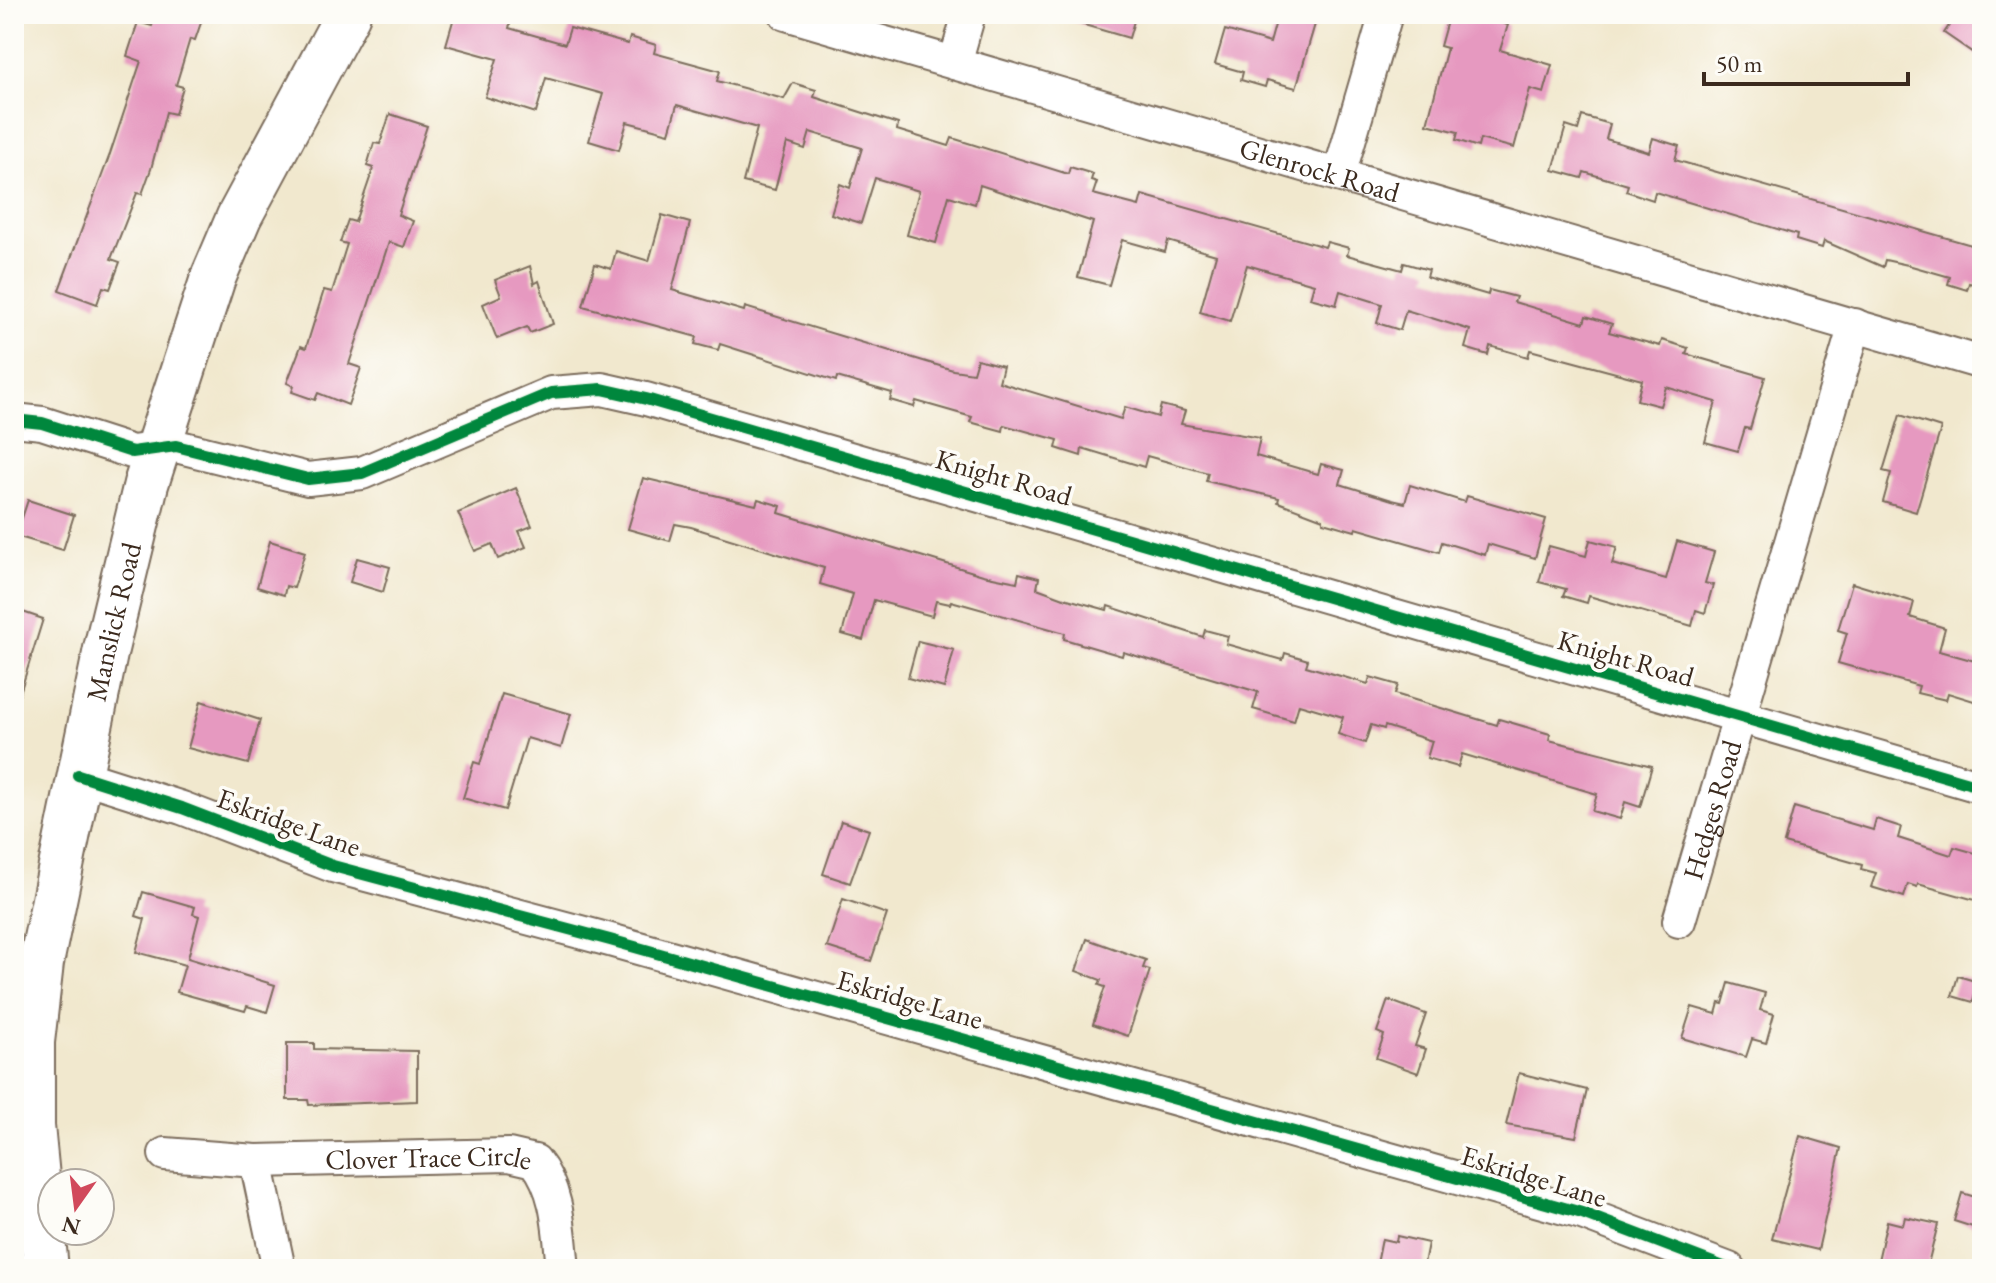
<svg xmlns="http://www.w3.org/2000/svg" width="1996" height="1283" viewBox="0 0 1996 1283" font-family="'EB Garamond',serif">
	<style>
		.building { fill: #e699c0 }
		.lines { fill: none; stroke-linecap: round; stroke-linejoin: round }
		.street-casing { stroke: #7b6c5c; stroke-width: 36 }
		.secondary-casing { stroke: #7b6c5c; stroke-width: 48 }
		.street { stroke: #fff; stroke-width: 32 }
		.secondary { stroke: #fff; stroke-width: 44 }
		.cycleway-casing { stroke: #fdfcf7; stroke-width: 17 }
		.cycleway { stroke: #00873e; stroke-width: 12 }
		.labels { text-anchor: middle; stroke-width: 7; stroke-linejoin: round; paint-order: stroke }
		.street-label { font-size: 28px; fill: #3b2a1e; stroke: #fdfcf7 }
	</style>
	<rect width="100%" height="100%" fill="#fdfcf7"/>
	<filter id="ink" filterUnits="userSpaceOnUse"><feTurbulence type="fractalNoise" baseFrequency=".0125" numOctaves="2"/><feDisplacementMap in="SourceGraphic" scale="16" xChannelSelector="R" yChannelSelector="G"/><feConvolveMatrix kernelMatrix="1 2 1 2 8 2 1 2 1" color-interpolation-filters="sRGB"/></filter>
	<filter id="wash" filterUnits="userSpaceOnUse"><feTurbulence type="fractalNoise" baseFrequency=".006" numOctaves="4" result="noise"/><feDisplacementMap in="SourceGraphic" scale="32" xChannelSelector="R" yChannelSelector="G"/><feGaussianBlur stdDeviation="1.8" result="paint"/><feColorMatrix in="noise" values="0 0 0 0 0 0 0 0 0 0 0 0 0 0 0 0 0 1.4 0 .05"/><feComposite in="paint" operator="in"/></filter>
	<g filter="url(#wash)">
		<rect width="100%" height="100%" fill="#f1e8ce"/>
		<g id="blocks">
			<g class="building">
				<path d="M156,14H204L195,40L190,39L176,85L183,87L175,114L166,112L151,169L142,194L137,193L111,259L120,262L110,289L103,287L97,304L59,290L110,154L141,61L127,56L138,22L152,26Z"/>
				<path d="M455,14H513L509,28L565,44L570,28L628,44L630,37L656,45L654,53L720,71L717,81L784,99L793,83L816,90L814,97L898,124L897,130L949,146L952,138L1068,174L1070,167L1093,174L1091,180L1097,182L1093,194L1139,206L1142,195L1325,247L1327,242L1349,248L1347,255L1402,270L1404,263L1429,270L1427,277L1433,279L1488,295L1489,290L1516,297L1514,302L1584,323L1586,316L1612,324L1609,332L1660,346L1662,340L1688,348L1686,354L1765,377L1750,429L1745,428L1738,451L1705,442L1716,402L1666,387L1660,406L1637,400L1642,380L1530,350L1528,357L1490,346L1488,355L1465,348L1470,330L1406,310L1400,330L1377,323L1382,304L1340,291L1336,305L1310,298L1314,284L1247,265L1230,321L1200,312L1216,255L1168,241L1165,252L1122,240L1109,285L1078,277L1093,222L980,185L975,204L949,196L936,243L907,235L919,191L875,178L861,223L831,214L840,184L850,188L862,148L810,132L805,149L787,143L775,190L743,182L757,128L677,105L669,133L627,122L619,150L589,141L603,94L546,78L536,113L485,97L497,59L446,45Z"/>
				<path d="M1068,14H1136L1129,38L1067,20Z"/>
				<path d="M1278,14H1318L1296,88L1267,80L1265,87L1241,80L1243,72L1215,64L1225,30L1270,43Z"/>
				<path d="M1457,14H1496L1494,21L1508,25L1500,50L1552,65L1544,93L1530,89L1514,148L1480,139L1478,147L1456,140L1458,132L1427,124L1447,48L1440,46L1447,21L1454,23Z"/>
				<path d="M1957,14H1982V59L1944,33Z"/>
				<path d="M390,114L427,126L398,215L413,221L404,247L389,242L349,364L361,368L348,405L318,393L315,400L292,392L294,386L287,383L301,346L306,348L324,290L332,292L347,244L340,242L348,220L355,222L372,172L373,168L367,166L374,143L380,144Z"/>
				<path d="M1582,116L1610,124L1606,139L1649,152L1653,138L1679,146L1675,160L1982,248V286L1969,283L1967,290L1948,284L1950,277L1908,265L1885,260L1883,267L1824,241L1822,248L1796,240L1797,235L1655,192L1653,200L1626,191L1628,185L1584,172L1582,178L1553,170L1566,126L1578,130Z"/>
				<path d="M662,215L690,223L672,290L744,311L745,307L953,370L973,373L977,359L1003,366L999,382L1121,419L1125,407L1158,417L1161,405L1185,411L1181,424L1260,438L1256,456L1318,474L1321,464L1344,470L1340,484L1392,500L1405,503L1410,485L1465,502L1467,496L1546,519L1535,558L1488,544L1485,555L1442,542L1439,552L1356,528L1355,531L1323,522V519L1278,502L1279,498L1206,481L1208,473L1147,456L1144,467L1082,448L1081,456L1056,448L1058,440L1004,425L1003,431L970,422L972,417L916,401L914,407L890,400L892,393L837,377L836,381L720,344L718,350L695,344L697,337L583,306L595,264L611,269L616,251L649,261Z"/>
				<path d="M530,266L534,284L539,281L553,324L530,333L527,327L497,339L483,304L501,296L495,280Z"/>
				<path d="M1900,415L1941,428L1916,512L1883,502L1891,473L1883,471Z"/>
				<path d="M643,478L756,505L758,499L781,506L779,513L983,575L1017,582L1019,573L1039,578L1037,588L1064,598L1107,610L1108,606L1203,637L1205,630L1228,636L1226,644L1283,660L1285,653L1308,660L1306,666L1368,684L1370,677L1398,685L1395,694L1497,725L1499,719L1550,734L1549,740L1652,766L1640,807L1625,802L1620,819L1592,811L1597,794L1462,754L1458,767L1427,758L1432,741L1385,726L1384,729L1371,725L1365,743L1338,734L1343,717L1299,704L1294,721L1253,709L1258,692L1123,652L1122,656L1064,639L1065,633L951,601L950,604L936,601L932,616L874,600L863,640L842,634L853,594L820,584L824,568L691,527L675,524L670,541L628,529Z"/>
				<path d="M516,488L532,526L519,531L526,547L498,559L492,544L475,551L458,513Z"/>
				<path d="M28,500L74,515L63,550L16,536Z"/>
				<path d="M1590,540L1617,547L1612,564L1666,579L1677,541L1714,552L1705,583L1713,585L1705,613L1696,610L1692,626L1589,596L1587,603L1563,596L1566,589L1539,582L1549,546L1586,556Z"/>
				<path d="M270,541L305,552L294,588L286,586L284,595L257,587Z"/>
				<path d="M357,558L390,567L383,592L350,582Z"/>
				<path d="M1852,583L1914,602L1910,617L1945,628L1939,651L1982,663L1977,702L1948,693L1946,700L1917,693L1919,686L1838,663L1847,633L1838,630Z"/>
				<path d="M14,609L43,619L19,696H14Z"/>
				<path d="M918,641L954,650L944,688L908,678Z"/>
				<path d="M502,694L571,714L561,748L527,738L505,810L463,798L474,762L480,764Z"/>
				<path d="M201,701L260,720L248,764L188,748Z"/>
				<path d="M1794,807L1873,830L1876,819L1901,827L1898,838L1951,855L1954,847L1979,854L1982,902L1918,884L1917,887L1908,884L1904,897L1871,887L1876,873L1861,869L1862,865L1784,843Z"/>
				<path d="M841,821L869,830L850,883L823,874Z"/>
				<path d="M143,892L195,907L193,914L199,916L188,958L275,985L267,1012L247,1006L245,1011L177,992L185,965L136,952L145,919L136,916Z"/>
				<path d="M843,899L887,914L871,961L827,947Z"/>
				<path d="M1087,939L1146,960L1143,968L1150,970L1128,1036L1093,1024L1105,987L1099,985L1101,980L1076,971Z"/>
				<path d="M1958,976L1978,982L1973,1002L1952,996Z"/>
				<path d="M1729,983L1765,993L1760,1010L1774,1014L1766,1043L1752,1039L1746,1057L1682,1038L1692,1007L1716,1014L1719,1003L1723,1004Z"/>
				<path d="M1388,1000L1426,1014L1415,1046L1426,1049L1418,1073L1376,1058L1384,1035L1377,1032Z"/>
				<path d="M287,1043H314V1049L417,1051V1101L309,1105L308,1100H287Z"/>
				<path d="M1519,1073L1587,1090L1576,1137L1506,1125Z"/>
				<path d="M1800,1136L1841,1148L1818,1250L1772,1239Z"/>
				<path d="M1962,1193L1982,1199V1230L1954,1221Z"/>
				<path d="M1905,1217L1938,1224L1927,1268L1910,1264L1909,1269H1876L1887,1221L1903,1225Z"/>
				<path d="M1397,1236L1428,1243L1423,1269H1376L1382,1239L1396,1242Z"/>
			</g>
		</g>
	</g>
	<g filter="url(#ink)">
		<use href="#blocks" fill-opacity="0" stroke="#7b6c5c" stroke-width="2"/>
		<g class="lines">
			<defs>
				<g id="street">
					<path id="s1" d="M786,14L1982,363"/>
					<path d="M955,63L969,14"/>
					<path d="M1339,175L1386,14"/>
					<path d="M14,420L42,423L132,452L176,446L308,479L362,473L551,393L602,389L646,399L1982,787"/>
					<path d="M78,775L182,808L333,866L610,940L1582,1213L1729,1269"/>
					<path id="s2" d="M1679,921L1855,325"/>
					<path id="s3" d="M165,1154L256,1161L509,1155L535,1161C559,1191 559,1232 563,1269"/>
					<path d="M256,1161L279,1269"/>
				</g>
				<g id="secondary">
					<path id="s4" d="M46,1269L32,1126V1042L41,963L106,649L146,484L213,278L239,217L348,14"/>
				</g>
			</defs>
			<use href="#street" class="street-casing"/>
			<use href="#secondary" class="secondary-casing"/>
			<use href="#street" class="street"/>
			<use href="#secondary" class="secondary"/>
			<defs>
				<g id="cycleway">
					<path d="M14,420L42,423L132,452L176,446L308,479L362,473L551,393L602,389L646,399L1982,787"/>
					<path d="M78,775L182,808L333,866L610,940L1582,1213L1729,1269"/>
				</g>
			</defs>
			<use href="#cycleway" class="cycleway-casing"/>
			<use href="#cycleway" class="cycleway"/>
		</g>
	</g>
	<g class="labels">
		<g class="street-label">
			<text dy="10" stroke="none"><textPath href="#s1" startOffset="556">Glenrock Road</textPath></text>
			<text transform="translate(1004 477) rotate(16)" y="10">Knight Road</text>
			<text dy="10" stroke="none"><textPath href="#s4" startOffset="656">Manslick Road</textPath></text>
			<text transform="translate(1626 658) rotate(16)" y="10">Knight Road</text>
			<text dy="10" stroke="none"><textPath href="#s2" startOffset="116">Hedges Road</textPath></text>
			<text transform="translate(289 822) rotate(20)" y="10">Eskridge Lane</text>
			<text transform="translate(910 999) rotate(16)" y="10">Eskridge Lane</text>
			<text dy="10" stroke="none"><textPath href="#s3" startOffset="264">Clover Trace Circle</textPath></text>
			<text transform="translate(1534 1176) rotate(17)" y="10">Eskridge Lane</text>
		</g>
	</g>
	<rect width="1996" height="1283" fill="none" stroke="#fdfcf7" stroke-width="48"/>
	<g transform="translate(76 1207) rotate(194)"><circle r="38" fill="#fdfcf7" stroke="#afa8a0" stroke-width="2"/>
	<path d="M0-6L14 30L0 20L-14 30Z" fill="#d1495b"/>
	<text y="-12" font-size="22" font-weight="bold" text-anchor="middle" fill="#3b2a1e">N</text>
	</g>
	<path d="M1704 72v12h204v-12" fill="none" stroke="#3b2a1e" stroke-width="4"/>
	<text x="1716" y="72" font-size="24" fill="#3b2a1e" stroke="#fdfcf7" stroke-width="6" paint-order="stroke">50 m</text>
</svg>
